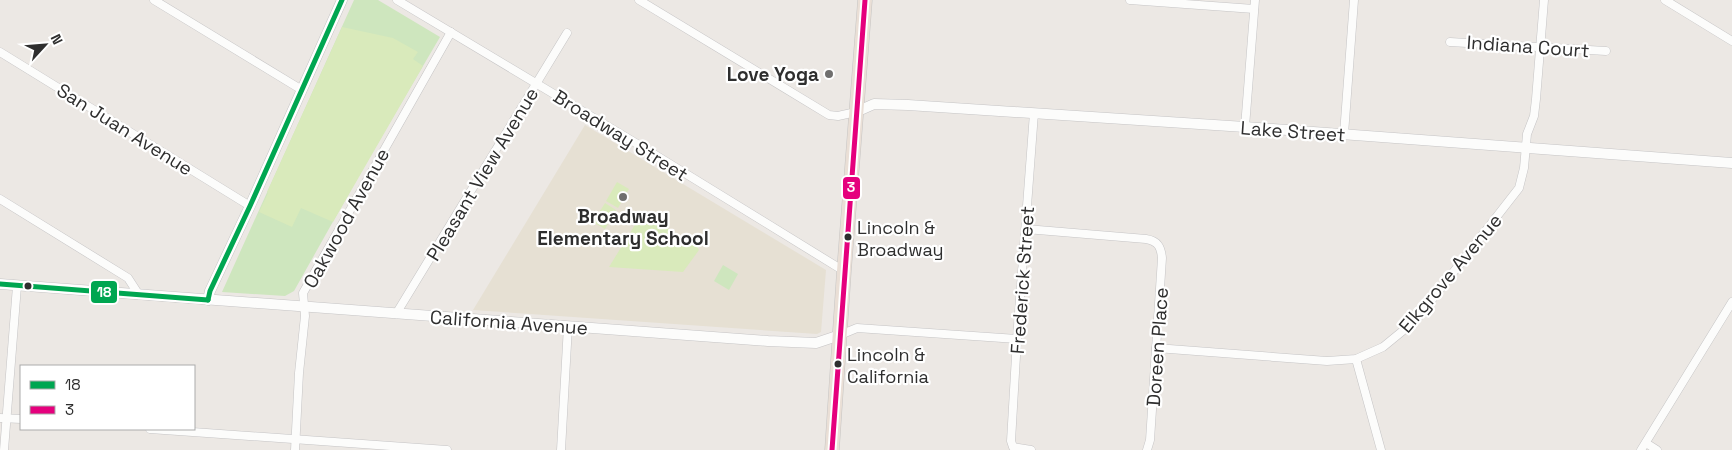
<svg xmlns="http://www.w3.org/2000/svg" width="1732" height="450" viewBox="0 0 1732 450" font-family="'Space Grotesk',sans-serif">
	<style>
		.education { fill: #e6e0d3 }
		.green { fill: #cee6be }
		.pitch { fill: #d9eabb }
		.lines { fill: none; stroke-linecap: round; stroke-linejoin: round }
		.street-casing { stroke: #c5c4c5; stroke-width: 9 }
		.secondary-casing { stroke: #c5c4c5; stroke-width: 11 }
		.highway-casing { stroke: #c6c5c4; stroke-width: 15 }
		.street { stroke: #fcfcfb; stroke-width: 8 }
		.secondary { stroke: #fcfcfb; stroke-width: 10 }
		.highway { stroke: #eadfd6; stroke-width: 14 }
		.bus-1-casing { stroke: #fff; stroke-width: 9 }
		.bus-2-casing { stroke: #fff; stroke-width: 9 }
		.bus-1 { stroke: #00a651; stroke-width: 5 }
		.bus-2 { stroke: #e5007d; stroke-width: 5 }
		.poi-dot { fill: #706f6e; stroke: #fff; stroke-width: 2 }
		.bus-dot { fill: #2e2e2e; stroke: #fff; stroke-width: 2 }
		.labels { text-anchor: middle; stroke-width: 4.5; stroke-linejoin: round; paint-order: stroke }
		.bus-label { font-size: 18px; fill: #2e2e2e; stroke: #fff; text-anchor: start }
		.street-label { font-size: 19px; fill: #2e2e2e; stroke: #fff }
		.poi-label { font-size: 19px; font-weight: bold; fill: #2e2e2e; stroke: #fff; text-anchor: end }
		.line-badge { stroke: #fff; stroke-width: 2 }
		.badge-label { font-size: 14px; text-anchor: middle; font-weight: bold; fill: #fff }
	</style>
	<rect width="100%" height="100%" fill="#ece8e4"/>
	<path class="education" d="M585,125L826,270L821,332L817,334L473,310Z"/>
	<g class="green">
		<path d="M354,0H378L440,37L362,170L294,291L285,296L222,292Z"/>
		<path d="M723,265L738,274L729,290L714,281Z"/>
	</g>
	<g class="pitch">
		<path d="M342,27L393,38L418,52L413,59L423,66L333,222L301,208L292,227L259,212L268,193L267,192Z"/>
		<path d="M617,182L629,189L618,208L606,201Z"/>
		<path d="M605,203L616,210L605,229L593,222Z"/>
		<path d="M644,214L697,246L699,250L683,272L609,267L641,215Z"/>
	</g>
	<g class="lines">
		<defs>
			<g id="street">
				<path d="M154,0L302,90"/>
				<path d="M397,0L644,148L844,271"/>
				<path d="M639,0L829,115L838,116L856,112"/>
				<path d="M1130,0L1254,9"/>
				<path d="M1665,0L1732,41"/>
				<path d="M1450,42L1606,51"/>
				<path d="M0,52L250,206"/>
				<path d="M1245,127L1255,0"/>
				<path d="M1344,134L1354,0"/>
				<path d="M0,199L128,278L139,295"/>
				<path d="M1026,229L1146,239C1158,241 1161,247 1162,258L1150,440L1147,450"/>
				<path d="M396,314L567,33"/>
				<path d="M840,335L857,328L1017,339"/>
				<path d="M1156,348L1327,361L1356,359L1383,347L1416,320L1519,188L1524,168L1527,134L1534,116L1536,99L1544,0"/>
				<path d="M1356,359L1381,450"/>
				<path d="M0,418L21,419"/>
				<path d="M150,429L447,450"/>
				<path d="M1646,443L1657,450"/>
				<path d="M4,450L17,286"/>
				<path d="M295,450L299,373L305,316L303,293L451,32"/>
				<path d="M561,450L568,326"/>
				<path d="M1031,450L1013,447L1011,441L1017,339L1034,113"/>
				<path d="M1641,450L1732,302"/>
			</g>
			<g id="secondary">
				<path d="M856,112L874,104L908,105L1245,127L1732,163"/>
				<path d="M0,284L768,341L816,343L840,335"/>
				<path d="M208,300L210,291L250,206L342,0"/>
			</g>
			<path id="highway" d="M832,450L844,271L865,0"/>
		</defs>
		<use href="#street" class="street-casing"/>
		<use href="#secondary" class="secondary-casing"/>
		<use href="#highway" class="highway-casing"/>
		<use href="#street" class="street"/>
		<use href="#secondary" class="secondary"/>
		<use href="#highway" class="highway"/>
		<defs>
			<g id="bus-1">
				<path d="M0,284L208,300"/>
				<path d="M208,300L210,291L250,206L342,0"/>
			</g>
			<path id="bus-2" d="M832,450L865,0"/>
		</defs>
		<use href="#bus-1" class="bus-1-casing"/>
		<use href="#bus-2" class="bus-2-casing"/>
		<use href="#bus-1" class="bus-1"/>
		<use href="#bus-2" class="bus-2"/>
	</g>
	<g class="poi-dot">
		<circle cx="829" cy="74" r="5"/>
		<circle cx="623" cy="197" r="5"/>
	</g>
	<g class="bus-dot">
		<circle cx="848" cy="237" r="4.5"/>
		<circle cx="28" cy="286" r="4.5"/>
		<circle cx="838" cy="364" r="4.5"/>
	</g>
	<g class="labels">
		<g class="bus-label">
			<text x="857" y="234">Lincoln &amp;<tspan x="857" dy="22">Broadway</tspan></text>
			<text x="847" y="361">Lincoln &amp;<tspan x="847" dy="22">California</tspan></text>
		</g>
		<g class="street-label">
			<text transform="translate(1528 46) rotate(4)" y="7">Indiana Court</text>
			<text transform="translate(125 129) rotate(32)" y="7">San Juan Avenue</text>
			<text transform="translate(1293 131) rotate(4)" y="7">Lake Street</text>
			<text transform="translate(621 135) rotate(32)" y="7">Broadway Street</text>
			<text transform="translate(482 174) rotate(-59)" y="7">Pleasant View Avenue</text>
			<text transform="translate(346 218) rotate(-61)" y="7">Oakwood Avenue</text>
			<text transform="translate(1450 273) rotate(-50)" y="7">Elkgrove Avenue</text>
			<text transform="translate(1022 280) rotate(-86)" y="7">Frederick Street</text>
			<text transform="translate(509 322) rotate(4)" y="7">California Avenue</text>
			<text transform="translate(1157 347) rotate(-86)" y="7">Doreen Place</text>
		</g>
		<g class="poi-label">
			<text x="819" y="81">Love Yoga</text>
			<text x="623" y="223" text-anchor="middle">Broadway<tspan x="623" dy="22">Elementary School</tspan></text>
		</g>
	</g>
	<g class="line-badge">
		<rect x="842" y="176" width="19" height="24" rx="5" fill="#e5007d"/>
		<rect x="90" y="280" width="28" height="24" rx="5" fill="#00a651"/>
	</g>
	<g class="badge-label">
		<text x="851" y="192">3</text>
		<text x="104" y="297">18</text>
	</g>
	<rect x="20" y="365" width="175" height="65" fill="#ffffff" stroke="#ababab"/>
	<rect x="30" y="381" width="25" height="8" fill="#00a651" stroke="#ababab"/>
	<text x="65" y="390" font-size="15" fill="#2e2e2e">18</text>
	<rect x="30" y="406" width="25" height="8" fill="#e5007d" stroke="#ababab"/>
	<text x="65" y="415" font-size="15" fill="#2e2e2e">3</text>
	<g transform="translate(45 45) rotate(64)" stroke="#ffffff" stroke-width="4" paint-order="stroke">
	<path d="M0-4L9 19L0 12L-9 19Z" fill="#2e2e2e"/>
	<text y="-8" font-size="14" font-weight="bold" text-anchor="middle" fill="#2e2e2e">N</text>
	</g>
</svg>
